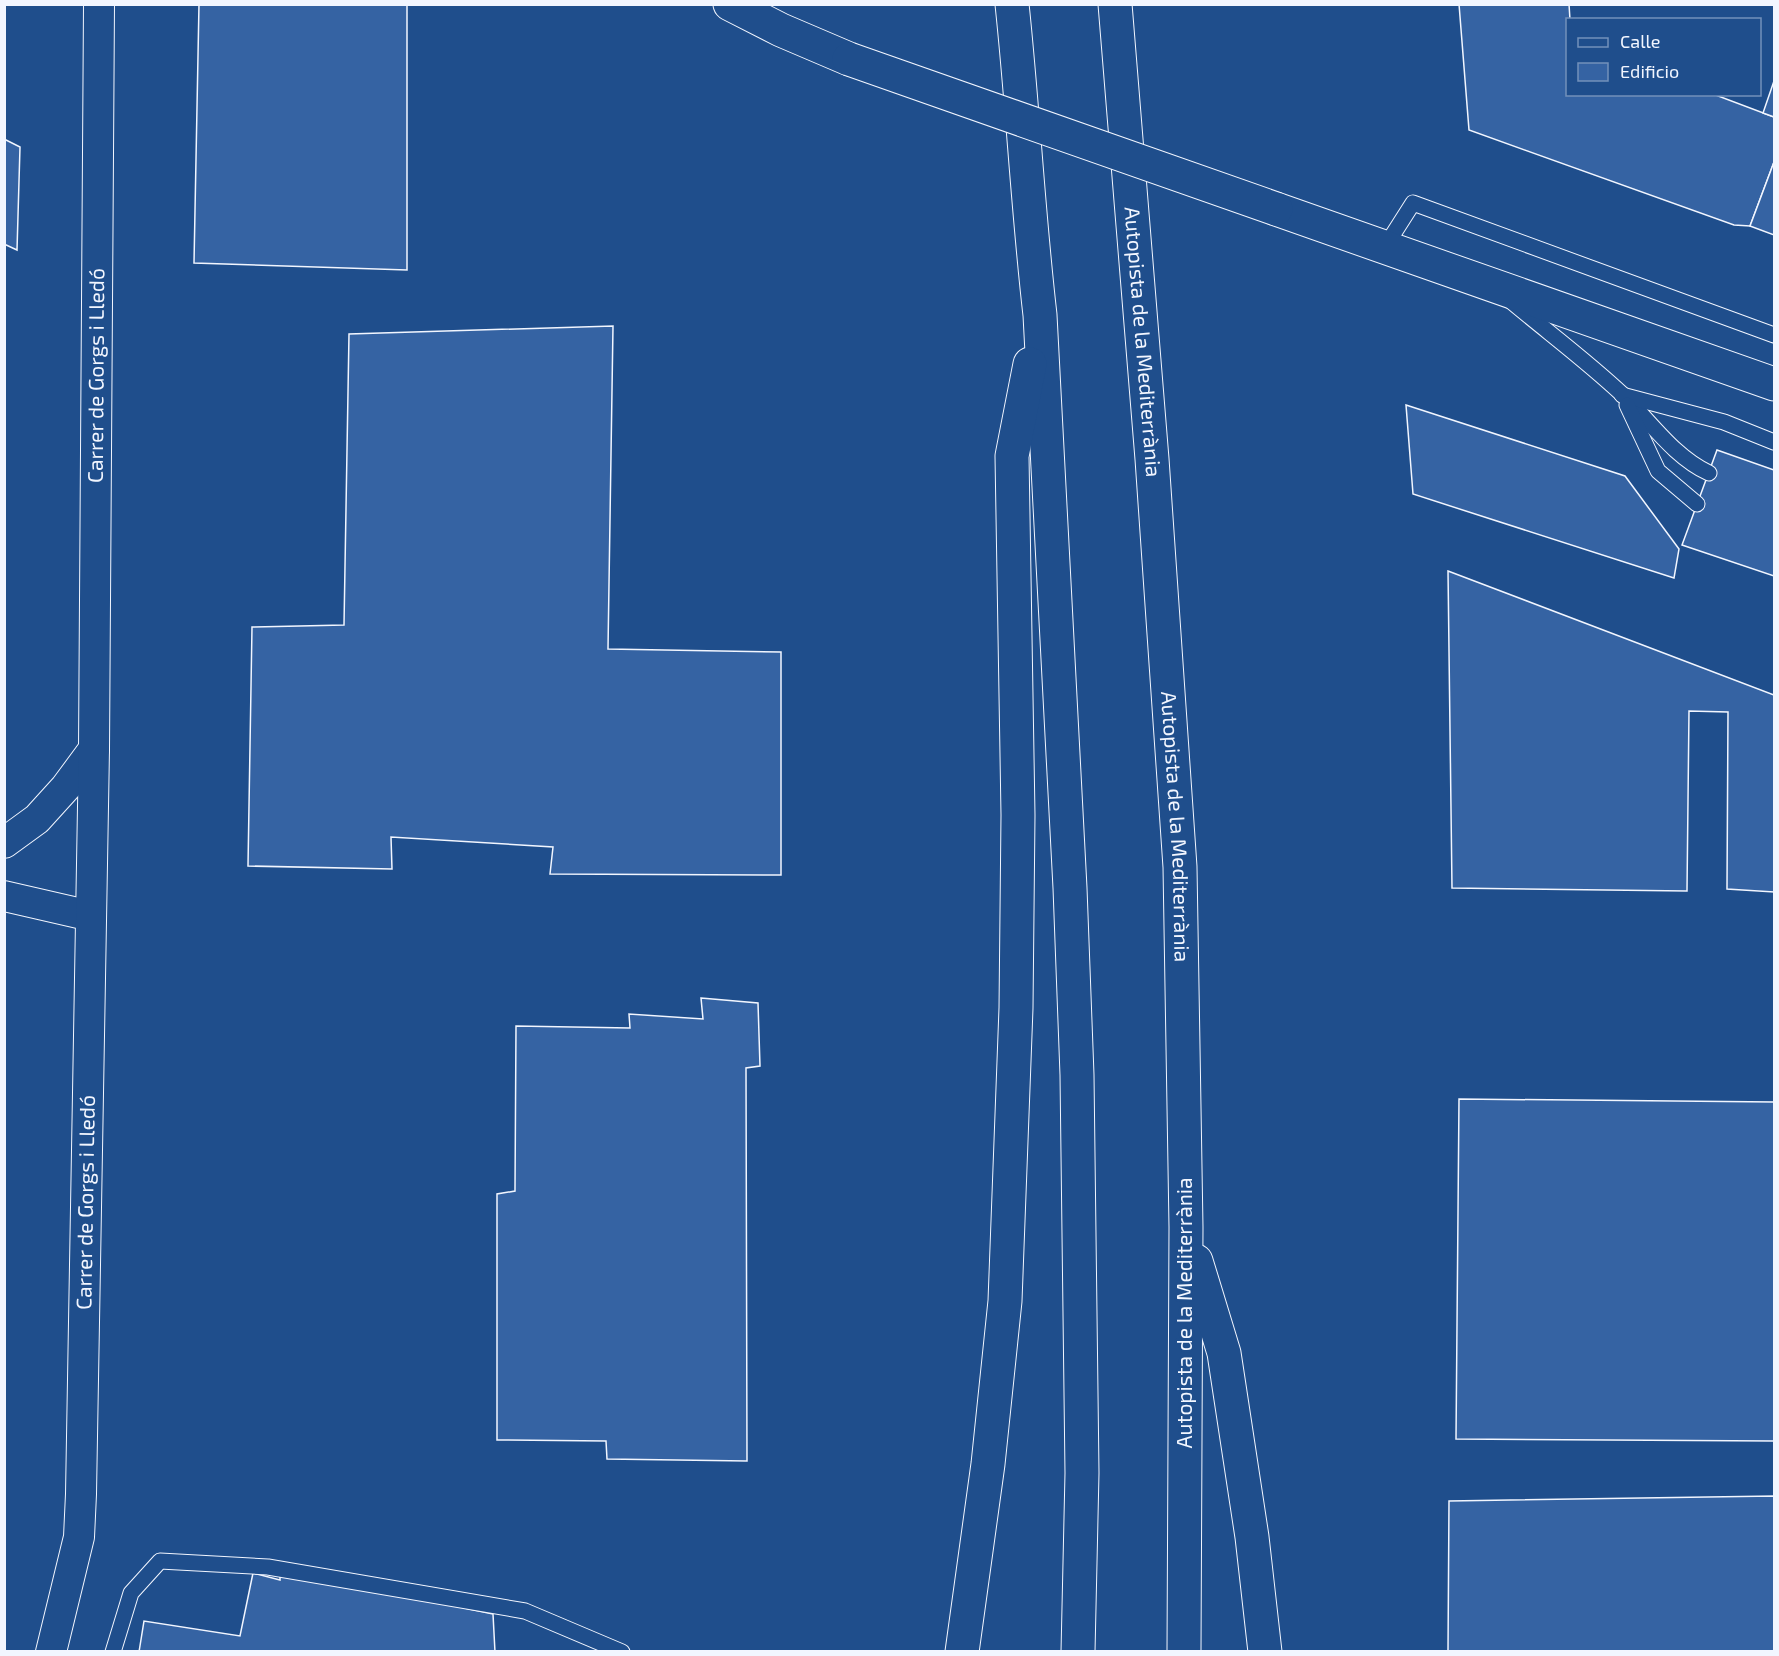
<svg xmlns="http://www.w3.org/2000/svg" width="1779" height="1656" viewBox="0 0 1779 1656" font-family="'Exo 2',sans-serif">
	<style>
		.building { fill: #3563a3; stroke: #f2f6ff; stroke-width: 1.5 }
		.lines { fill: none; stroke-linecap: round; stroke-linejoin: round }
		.service-casing { stroke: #f2f6ff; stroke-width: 17 }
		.minor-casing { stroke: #f2f6ff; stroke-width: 32 }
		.secondary-casing { stroke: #f2f6ff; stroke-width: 35 }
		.motorway-casing { stroke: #f2f6ff; stroke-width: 35 }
		.service { stroke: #1f4e8c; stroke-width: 15 }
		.minor { stroke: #1f4e8c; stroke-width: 30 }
		.secondary { stroke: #1f4e8c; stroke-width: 33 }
		.motorway { stroke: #1f4e8c; stroke-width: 33 }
		.secondary-bridge-casing { stroke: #f2f6ff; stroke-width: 35; stroke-linecap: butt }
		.secondary-bridge { stroke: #1f4e8c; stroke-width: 33 }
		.labels { text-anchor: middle; stroke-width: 4.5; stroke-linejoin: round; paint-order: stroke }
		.street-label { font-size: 21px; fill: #f2f6ff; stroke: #1f4e8c }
	</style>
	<rect width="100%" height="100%" fill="#1f4e8c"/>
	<g class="building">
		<path d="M199,4H407V270L194,263Z"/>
		<path d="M1459,4H1569L1570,20H1568V94H1713L1774,117V162L1750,226L1734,225L1469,130Z"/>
		<path d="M1774,81V117L1763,113Z"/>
		<path d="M4,139L20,147L17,250L4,244Z"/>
		<path d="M1774,162V235L1750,226Z"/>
		<path d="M613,326L608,649L781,652V875L550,874L553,847L391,837L392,869L248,866L252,627L344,625L349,334Z"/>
		<path d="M1406,405L1625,476L1679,549L1674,578L1413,494Z"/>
		<path d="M1717,450L1774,470V576L1682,545Z"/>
		<path d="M1448,571L1774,695V892L1727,889L1728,712L1689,711L1687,891L1452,888Z"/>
		<path d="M701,998L758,1003L760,1066L746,1068L747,1461L607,1459L606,1441L497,1440V1194L515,1191L516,1026L630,1028L629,1014L703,1019Z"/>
		<path d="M1459,1099L1774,1102V1441L1456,1439Z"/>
		<path d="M1774,1496V1652H1448L1449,1501Z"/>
		<path d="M280,1571L466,1603L464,1608L493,1614L495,1652H139L144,1621L240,1636L253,1573L280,1580Z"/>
	</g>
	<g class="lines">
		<defs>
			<g id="service">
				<path d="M1385,247L1413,203L1774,335"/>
				<path d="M1512,302C1549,333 1588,362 1623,395C1650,421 1674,457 1709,473"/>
				<path d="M1622,395L1724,422L1774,442"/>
				<path d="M1627,405L1658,471L1697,504"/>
				<path d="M113,1652L131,1593L160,1561L268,1567L525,1611L622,1652"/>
			</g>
			<g id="minor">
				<path d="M4,843L37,819L66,787L94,749"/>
				<path d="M4,896L91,916"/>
				<path id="s1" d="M51,1652L79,1537L81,1494L94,749L99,4"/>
			</g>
			<g id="secondary">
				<path d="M730,4L781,30L849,59"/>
				<path d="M1276,209L1774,384"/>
			</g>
			<g id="motorway">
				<path d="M1012,4C1023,108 1028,212 1040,315L1070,888L1077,1075L1082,1473L1078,1652"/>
				<path id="s2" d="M1115,4L1152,459L1180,867L1186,1227L1184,1652"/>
				<path d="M1196,1261L1224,1353L1252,1537L1265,1652"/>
				<path d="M962,1652L988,1464L1005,1301L1016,1008L1018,815L1012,456L1030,364"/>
			</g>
		</defs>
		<use href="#service" class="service-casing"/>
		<use href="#minor" class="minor-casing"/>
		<use href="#secondary" class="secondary-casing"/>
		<use href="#motorway" class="motorway-casing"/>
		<use href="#service" class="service"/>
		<use href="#minor" class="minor"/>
		<use href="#secondary" class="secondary"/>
		<use href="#motorway" class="motorway"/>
		<defs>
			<path id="secondary-bridge" d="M849,59L1276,209"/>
		</defs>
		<use href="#secondary-bridge" class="secondary-bridge-casing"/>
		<use href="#secondary-bridge" class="secondary-bridge"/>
	</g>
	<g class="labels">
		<g class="street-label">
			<text dy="7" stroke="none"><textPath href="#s2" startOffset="339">Autopista de la Mediterrània</textPath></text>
			<text dy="7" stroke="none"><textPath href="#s1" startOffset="1280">Carrer de Gorgs i Lledó</textPath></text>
			<text dy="7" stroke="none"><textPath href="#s2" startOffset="825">Autopista de la Mediterrània</textPath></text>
			<text dy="7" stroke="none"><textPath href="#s1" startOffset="453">Carrer de Gorgs i Lledó</textPath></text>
			<text transform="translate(1185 1313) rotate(-90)" y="7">Autopista de la Mediterrània</text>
		</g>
	</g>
	<rect width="1779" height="1656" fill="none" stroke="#f2f6ff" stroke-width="12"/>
	<rect x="1566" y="18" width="195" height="78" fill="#1f4e8c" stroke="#7391ba" stroke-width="1.5"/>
	<rect x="1578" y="38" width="30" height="9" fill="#1f4e8c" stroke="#7391ba" stroke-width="1.5"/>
	<text x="1620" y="48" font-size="18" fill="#f2f6ff">Calle</text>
	<rect x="1578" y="63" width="30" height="18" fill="#3563a3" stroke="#7391ba" stroke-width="1.5"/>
	<text x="1620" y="78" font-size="18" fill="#f2f6ff">Edificio</text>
</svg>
